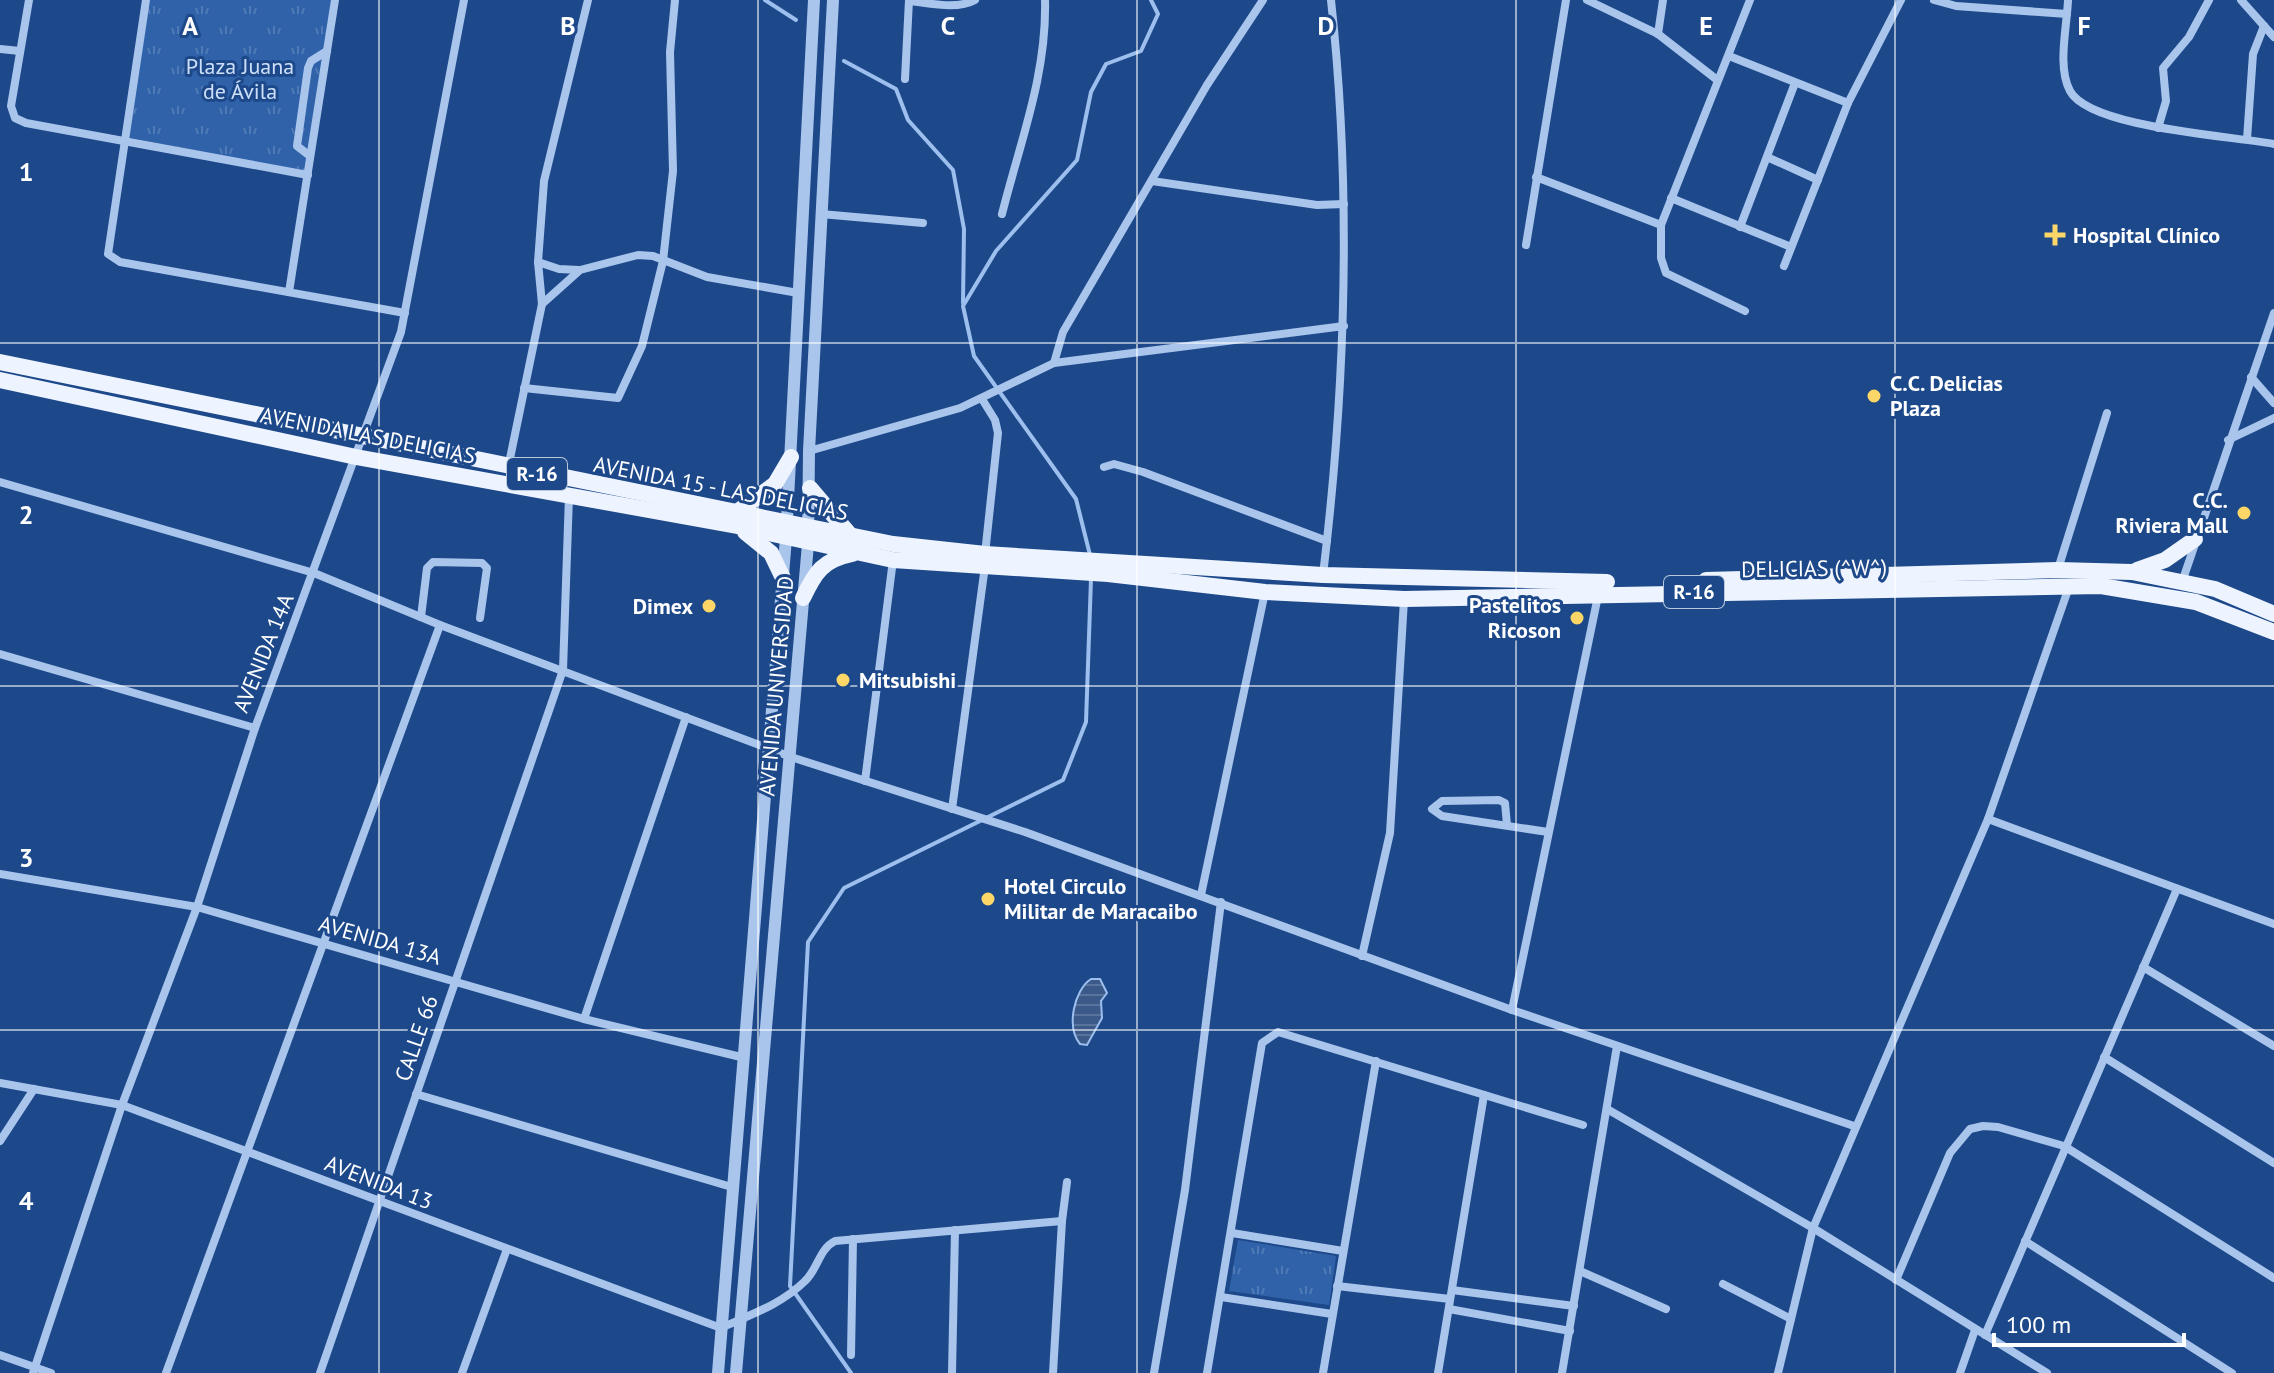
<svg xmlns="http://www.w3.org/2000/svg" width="2274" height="1373" viewBox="0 0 2274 1373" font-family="'PT Sans',sans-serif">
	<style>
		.park { fill: url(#park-tufts) }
		.water { fill: url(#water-rules); stroke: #9cbfee; stroke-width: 2 }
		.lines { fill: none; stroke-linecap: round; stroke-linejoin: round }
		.stream { stroke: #9cbfee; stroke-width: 4 }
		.minor { stroke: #a9c5ec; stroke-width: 8 }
		.tertiary { stroke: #a9c5ec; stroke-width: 12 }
		.primary { stroke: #eef4ff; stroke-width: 16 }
		.grid { fill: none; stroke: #fff; stroke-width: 2; stroke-opacity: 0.55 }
		.poi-dot { fill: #fcd767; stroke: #1d498b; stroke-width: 3 }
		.labels { text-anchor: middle; stroke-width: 6; stroke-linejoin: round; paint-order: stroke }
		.shield { fill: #1d498b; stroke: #bbc8dc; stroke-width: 2 }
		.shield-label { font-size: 20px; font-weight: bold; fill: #fff }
		.park-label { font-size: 22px; fill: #cee0f9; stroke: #1d498b }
		.poi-label { font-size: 22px; font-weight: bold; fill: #fff; stroke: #1d498b; text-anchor: start }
		.street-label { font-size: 22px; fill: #fff; stroke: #1d498b }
		.grid-label { font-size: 26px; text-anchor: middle; font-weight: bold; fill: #fff; stroke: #1d498b; stroke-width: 6; stroke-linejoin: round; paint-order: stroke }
	</style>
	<defs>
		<pattern id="park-tufts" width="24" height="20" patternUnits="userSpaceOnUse" patternTransform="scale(2)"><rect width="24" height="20" fill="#3062a9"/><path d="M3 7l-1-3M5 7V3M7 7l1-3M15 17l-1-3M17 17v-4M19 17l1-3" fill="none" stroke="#4f7ab6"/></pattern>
		<pattern id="water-rules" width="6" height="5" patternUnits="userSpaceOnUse" patternTransform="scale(2)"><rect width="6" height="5" fill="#3b5a8a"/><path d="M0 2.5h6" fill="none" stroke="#58739c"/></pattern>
	</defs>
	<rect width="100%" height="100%" fill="#1d498b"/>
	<g class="park">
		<path d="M149,0H332L305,172L127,137Z"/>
		<path d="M1238,1240L1336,1256L1329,1305L1229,1291Z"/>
	</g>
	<path class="water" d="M1091,979H1100L1107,993L1101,1001L1102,1018L1087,1045L1080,1044C1066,1027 1074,990 1091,979Z"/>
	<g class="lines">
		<g class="stream">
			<path d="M765,0L796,20"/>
			<path d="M844,61L896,89L908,120L953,170L964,229L963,303"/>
			<path d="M1090,555L1076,499L974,356L963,306L996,251L1077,160L1091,92L1106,64L1141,51L1158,14L1151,0"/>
			<path d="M851,1373L790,1286L808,942L844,888L1063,780L1086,722L1091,579"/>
		</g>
		<g class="minor">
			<path d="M29,0L11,106L15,118L26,123L308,175"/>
			<path d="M146,0L108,254L120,262L405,313"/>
			<path d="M1587,0L1658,34L1716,79"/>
			<path d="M1934,0L1956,6L2067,14"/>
			<path d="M2068,0C2067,27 2057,67 2070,91C2090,128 2232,136 2274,144"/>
			<path d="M2241,0L2274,37"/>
			<path d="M909,1C929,3 957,10 975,0"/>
			<path d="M1658,34L1663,0"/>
			<path d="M0,49L20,51"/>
			<path d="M1729,56L1848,103"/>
			<path d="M905,79L909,0"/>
			<path d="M2158,128L2166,101L2163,68L2189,37L2209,0"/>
			<path d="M2247,139L2253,54L2264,26"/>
			<path d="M310,156L297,146L308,68L311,61L327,51"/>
			<path d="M1767,157L1818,180"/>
			<path d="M1536,177L1661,225"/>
			<path d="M1152,181L1317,205L1344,204"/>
			<path d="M1671,198L1791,247"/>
			<path d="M821,214L923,223"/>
			<path d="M1002,214C1020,142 1047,75 1045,0"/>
			<path d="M1740,227L1795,83"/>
			<path d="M1526,245L1566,0"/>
			<path d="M538,262L559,269L579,270"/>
			<path d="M1784,266L1848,103L1901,0"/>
			<path d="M289,292L335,0"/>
			<path d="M542,304L580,270L638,255L653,256L707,277L798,293"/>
			<path d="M1745,311L1666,273L1661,258V225L1750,0"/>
			<path d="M1054,363L1063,332L1207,85L1263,0"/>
			<path d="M2251,377L2274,403"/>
			<path d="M524,388L618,398L642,346L663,261L673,171L670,52L675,0"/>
			<path d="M982,399L995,420L998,433L985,554"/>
			<path d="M2228,440L2274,418"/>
			<path d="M809,451L960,408L1054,363L1344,326"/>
			<path d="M1104,467L1114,464L1143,472L1327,541"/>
			<path d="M508,468L542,304L538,262L544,181L588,0"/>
			<path d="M0,482L314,573L440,625L791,757L1025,832L1512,1010L1854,1126"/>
			<path d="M2058,569L2107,413"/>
			<path d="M1323,575C1346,384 1352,192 1331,0"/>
			<path d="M2181,585L2274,313"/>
			<path d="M421,617L427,568L433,562L482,563L487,568L480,618"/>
			<path d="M0,654L255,728L401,332L464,0"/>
			<path d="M865,781L893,560"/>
			<path d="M952,809L985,566"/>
			<path d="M1988,819L2274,924"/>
			<path d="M1507,825L1505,803L1499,800L1442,801L1432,809L1442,816L1548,832"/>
			<path d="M0,874L197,907L584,1019L745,1058"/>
			<path d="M1201,895L1265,592"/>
			<path d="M1362,956L1390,833L1404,600"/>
			<path d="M2143,967L2274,1046"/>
			<path d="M1512,1010L1598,596"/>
			<path d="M584,1019L686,717"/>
			<path d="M2104,1057L2274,1163"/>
			<path d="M0,1083L122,1105L721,1328C750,1315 782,1304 805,1281C818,1269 819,1249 835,1241L1062,1221L1053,1373"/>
			<path d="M416,1094L735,1188"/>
			<path d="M1607,1109L1813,1228L2047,1373"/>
			<path d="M0,1141L34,1089"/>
			<path d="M1062,1221L1067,1182"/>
			<path d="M1232,1233L1343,1251"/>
			<path d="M2025,1241L2232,1373"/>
			<path d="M1580,1271L1666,1309"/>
			<path d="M1896,1280L1950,1153L1970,1129L1983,1126L1998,1127L2064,1146L2274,1278"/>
			<path d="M1723,1284L1791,1319"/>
			<path d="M1337,1286L1450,1299"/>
			<path d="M1452,1290L1574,1306"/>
			<path d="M1221,1297L1332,1314"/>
			<path d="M1449,1309L1570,1331"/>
			<path d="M1985,1335L2177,889"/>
			<path d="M0,1355L51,1373"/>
			<path d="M851,1355L853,1239"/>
			<path d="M33,1373L122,1105L197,907L255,728"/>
			<path d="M166,1373L440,625"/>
			<path d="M320,1373L563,670L569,496"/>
			<path d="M462,1373L507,1249"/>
			<path d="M952,1373L955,1230"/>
			<path d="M1154,1373L1185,1190L1221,902"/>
			<path d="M1207,1373L1262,1043L1278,1032L1583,1125"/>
			<path d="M1323,1373L1376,1061"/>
			<path d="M1438,1373L1484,1095"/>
			<path d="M1562,1373L1617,1046"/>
			<path d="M1778,1373L1813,1228L1988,819L2069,587"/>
			<path d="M1960,1373L1975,1330"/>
		</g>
		<g class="tertiary">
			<path d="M718,1373L786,538L814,0"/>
			<path d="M736,1373L808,544L809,451L833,0"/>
		</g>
		<g class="primary">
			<path d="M0,362L893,544L985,554L1323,575L1607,582"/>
			<path d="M0,380L356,457L737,526L893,560L1108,574L1265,592L1404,599L2101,586L2196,602L2274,632"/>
			<path d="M810,488L851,536"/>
			<path d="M737,512L775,484L791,457"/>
			<path d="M745,532L771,553L783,578"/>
			<path d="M2137,570L2165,560L2195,539"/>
			<path d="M1706,580L2058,570L2132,572L2215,589L2274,614"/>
			<path d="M803,598C815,572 823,560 852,554"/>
		</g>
	</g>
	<path class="grid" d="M379,0V1373M758,0V1373M1137,0V1373M1516,0V1373M1895,0V1373M0,343H2274M0,686H2274M0,1030H2274"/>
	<g class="poi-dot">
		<path d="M2051 223h8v8h8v8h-8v8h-8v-8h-8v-8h8z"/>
		<circle cx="1874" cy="396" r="8"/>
		<circle cx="2244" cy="513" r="8"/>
		<circle cx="709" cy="606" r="8"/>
		<circle cx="1577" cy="618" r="8"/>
		<circle cx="843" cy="680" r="8"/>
		<circle cx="988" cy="899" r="8"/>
	</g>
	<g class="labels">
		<g class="shield">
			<rect x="507" y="458" width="60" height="32" rx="6"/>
			<rect x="1664" y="576" width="60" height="32" rx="6"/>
		</g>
		<g class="shield-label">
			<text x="537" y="481">R-16</text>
			<text x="1694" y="599">R-16</text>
		</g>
		<g class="park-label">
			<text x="240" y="74">Plaza Juana<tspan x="240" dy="25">de Ávila</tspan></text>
		</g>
		<g class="poi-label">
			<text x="2073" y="243">Hospital Clínico</text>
			<text x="1890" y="391">C.C. Delicias<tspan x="1890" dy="25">Plaza</tspan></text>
			<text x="2228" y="508" text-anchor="end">C.C.<tspan x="2228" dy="25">Riviera Mall</tspan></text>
			<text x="1561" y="613" text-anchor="end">Pastelitos<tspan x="1561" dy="25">Ricoson</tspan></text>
			<text x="693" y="614" text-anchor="end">Dimex</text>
			<text x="859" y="688">Mitsubishi</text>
			<text x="1004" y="894">Hotel Circulo<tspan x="1004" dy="25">Militar de Maracaibo</tspan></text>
		</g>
		<g class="street-label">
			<text transform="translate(368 435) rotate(11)" y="8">AVENIDA LAS DELICIAS</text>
			<text transform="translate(721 488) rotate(11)" y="8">AVENIDA 15 - LAS DELICIAS</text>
			<text transform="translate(1814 568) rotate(-1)" y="8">DELICIAS (^W^)</text>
			<text transform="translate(263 653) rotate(-68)" y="8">AVENIDA 14A</text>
			<text transform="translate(776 686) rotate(-85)" y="8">AVENIDA UNIVERSIDAD</text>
			<text transform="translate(380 940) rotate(16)" y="8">AVENIDA 13A</text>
			<text transform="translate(416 1038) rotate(-71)" y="8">CALLE 66</text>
			<text transform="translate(379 1182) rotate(21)" y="8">AVENIDA 13</text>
		</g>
	</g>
	<g class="grid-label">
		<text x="190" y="35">A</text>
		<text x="568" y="35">B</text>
		<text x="948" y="35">C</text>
		<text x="1326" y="35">D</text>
		<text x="1706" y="35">E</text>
		<text x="2084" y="35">F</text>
		<text x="26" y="181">1</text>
		<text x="26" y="524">2</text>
		<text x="26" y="867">3</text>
		<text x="26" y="1210">4</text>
	</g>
	<path d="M1994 1333v12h190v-12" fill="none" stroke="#ffffff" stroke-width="4"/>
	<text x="2006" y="1333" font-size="24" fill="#ffffff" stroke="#1d498b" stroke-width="6" paint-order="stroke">100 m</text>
</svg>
